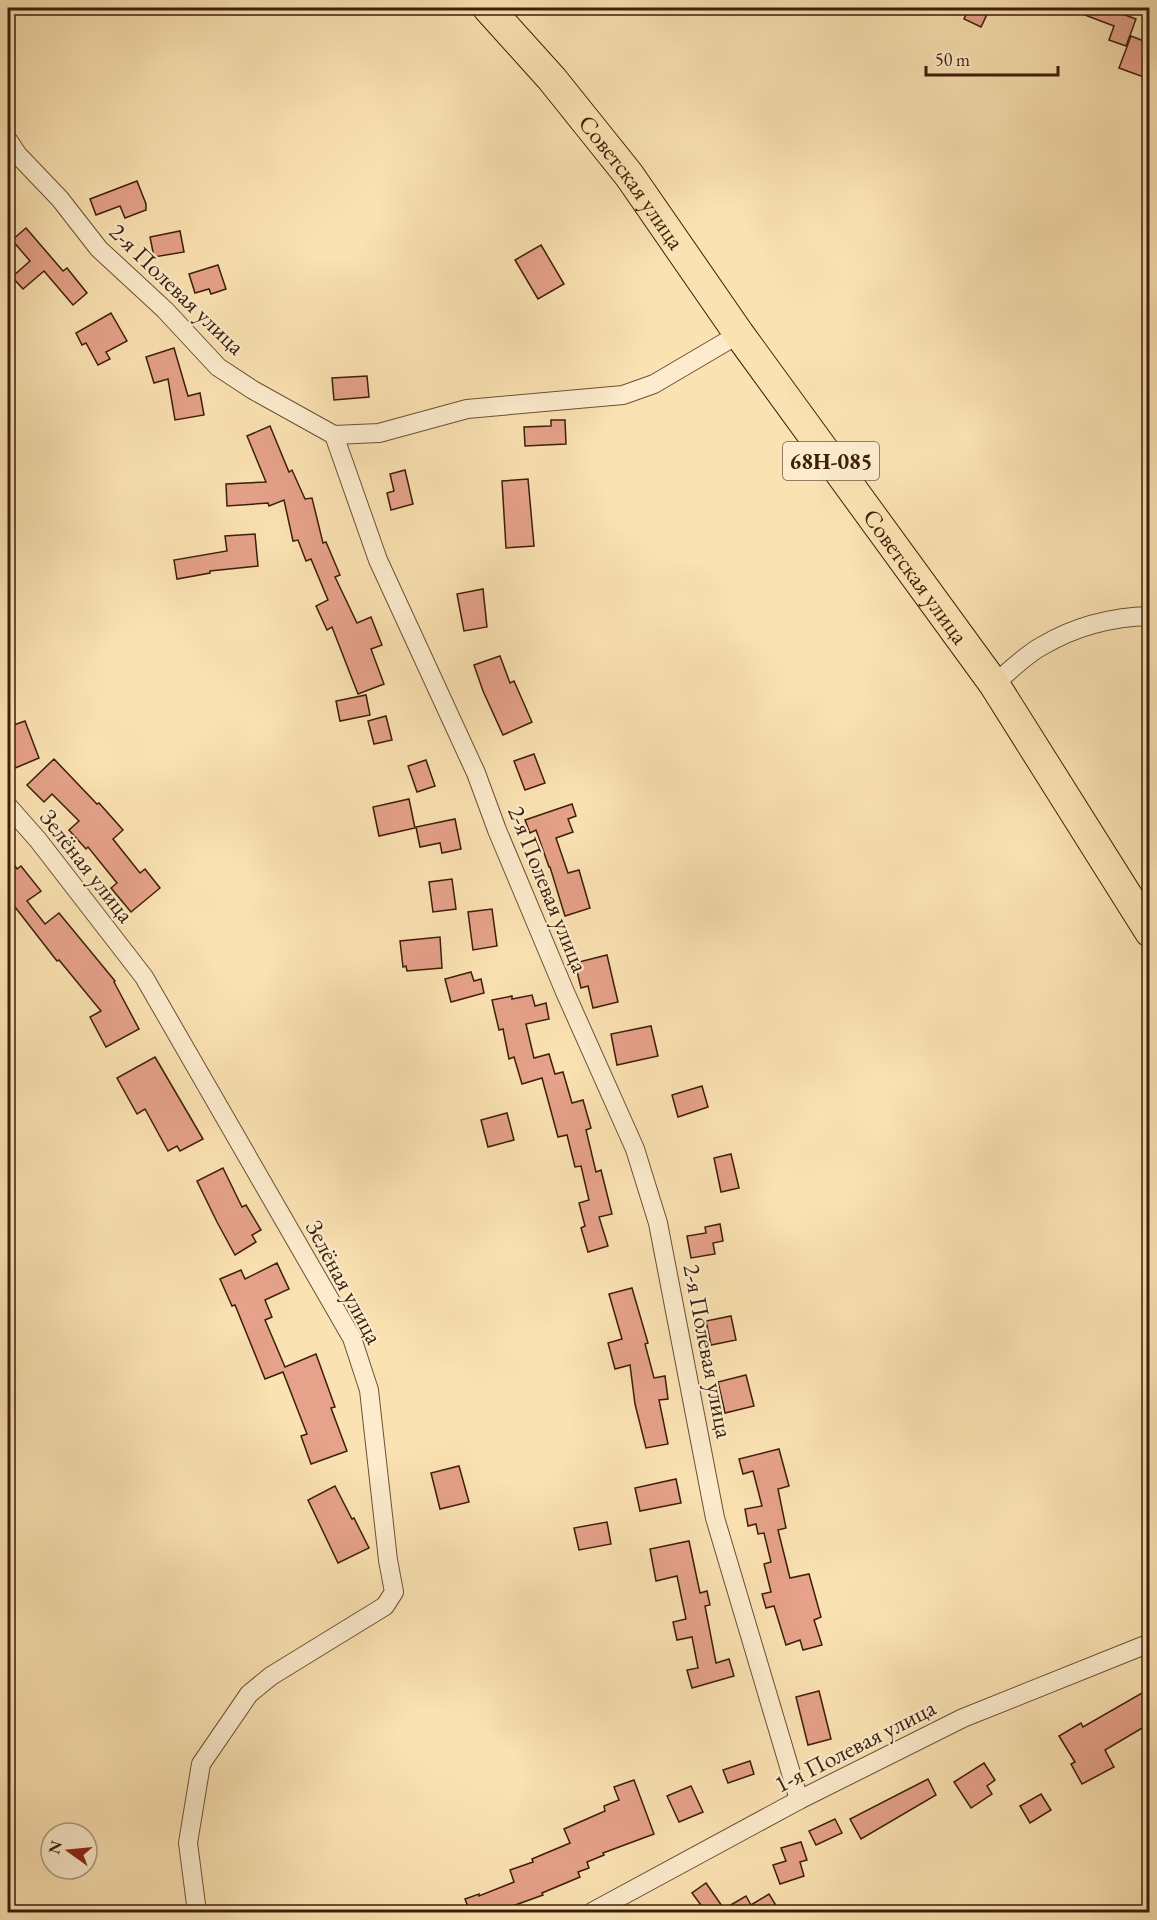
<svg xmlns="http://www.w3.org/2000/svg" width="1157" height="1920" viewBox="0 0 1157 1920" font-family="'EB Garamond',serif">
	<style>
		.building { fill: #e6a28a; stroke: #3c1e0a; stroke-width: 1.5 }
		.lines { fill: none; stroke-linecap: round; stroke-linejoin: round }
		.street-casing { stroke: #6c4f34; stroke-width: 20 }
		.primary-casing { stroke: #3c1e0a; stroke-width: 32 }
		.street { stroke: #fceccd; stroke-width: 18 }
		.primary { stroke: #fbe2b2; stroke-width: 30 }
		.labels { text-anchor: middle; stroke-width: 4.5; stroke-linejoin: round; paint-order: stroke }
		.shield { fill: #fceccd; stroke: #765c44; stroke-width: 1.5 }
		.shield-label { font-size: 22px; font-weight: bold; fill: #3c1e0a }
		.street-label { font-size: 24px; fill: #3c1e0a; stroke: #fceccd }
	</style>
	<rect width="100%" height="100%" fill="#fbe2b2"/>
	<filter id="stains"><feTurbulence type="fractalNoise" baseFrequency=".00333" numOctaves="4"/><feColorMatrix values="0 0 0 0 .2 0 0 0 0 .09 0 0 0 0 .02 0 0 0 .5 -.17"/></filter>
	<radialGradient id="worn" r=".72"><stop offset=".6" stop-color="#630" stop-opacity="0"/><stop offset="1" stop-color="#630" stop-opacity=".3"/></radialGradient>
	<g class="building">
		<path d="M969,8H990L981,27L964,19Z"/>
		<path d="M1069,8H1116L1114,11L1136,19L1126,46L1109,40L1114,26L1069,9Z"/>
		<path d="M1131,36L1149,43V79L1119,68Z"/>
		<path d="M137,181L146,204V210L125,218L120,206L96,215L90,199Z"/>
		<path d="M26,228L63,271L67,268L87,293L73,305L44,271L23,289L12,277L30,261L12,240Z"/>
		<path d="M180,231L184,252L154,257L150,237Z"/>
		<path d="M541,245L564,284L538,299L515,260Z"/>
		<path d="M218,265L226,289L211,294L209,289L195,293L189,274Z"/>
		<path d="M111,313L127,341L106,352L110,359L98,365L86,343L82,345L76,333Z"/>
		<path d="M174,348L188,396L200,393L204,415L175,420L168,379L154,383L146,357Z"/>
		<path d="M367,376L369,397L334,400L332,378Z"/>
		<path d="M551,420H565L566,444L525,446L524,427L551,426Z"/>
		<path d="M270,426L289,472L292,470L305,499L312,498L323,543L326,542L340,575L335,577L357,623L371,617L382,645L371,649L384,684L358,694L332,627L327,630L316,606L328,600L311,559L306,561L298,540L293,541L284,500L269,506L268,503L227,506L226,484L266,482L247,436Z"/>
		<path d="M405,470L413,504L391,510L387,493L394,491L390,474Z"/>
		<path d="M528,479L534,546L506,548L502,481Z"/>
		<path d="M255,534L258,566L210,571V573L177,579L174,560L227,551L225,536Z"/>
		<path d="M483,589L487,627L464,631L457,594Z"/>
		<path d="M500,656L510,683L514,681L532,722L503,735L483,691L474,665Z"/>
		<path d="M366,695L370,715L340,721L336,701Z"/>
		<path d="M386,716L392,740L374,744L368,721Z"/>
		<path d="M25,721L39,758L8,771V727Z"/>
		<path d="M534,754L545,783L525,790L514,761Z"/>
		<path d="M54,759L97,804L99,803L123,830L113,839L140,873L145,869L160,888L131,912L111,888L117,883L88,847L86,849L69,830L79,821L52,794L44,802L27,785Z"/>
		<path d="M426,760L435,786L417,792L408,766Z"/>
		<path d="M409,799L415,828L379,836L373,807Z"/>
		<path d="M572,804L576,816L568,819L573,832L556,838L568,873L579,870L590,908L565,916L550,867H549L536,830L530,833L525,820Z"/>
		<path d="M455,819L461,849L442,853L440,843L420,847L416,827Z"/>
		<path d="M8,855L17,869L21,866L41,891L27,901L45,924L59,913L115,981L114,982L139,1029L106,1047L90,1017L101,1011L59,960L57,961L8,898Z"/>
		<path d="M452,879L456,909L433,912L429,882Z"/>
		<path d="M492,909L497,946L473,950L468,912Z"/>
		<path d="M440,937L442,968L407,971L406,966L403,967L400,941Z"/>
		<path d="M607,955L618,1002L593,1008L588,986L581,988L575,963Z"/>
		<path d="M471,972L474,981L481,979L484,993L451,1002L445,979Z"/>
		<path d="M532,995L535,1006L546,1003L549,1019L526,1024L534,1058L549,1054L555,1074L563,1072L572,1103L583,1100L591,1128L586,1130L596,1172L601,1170L612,1214L599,1217L608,1246L588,1252L581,1228L585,1226L579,1203L589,1200L581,1166L575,1167L567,1135L558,1137L542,1078L522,1084L514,1057L509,1059L503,1029L499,1030L492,1000L512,996V999Z"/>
		<path d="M651,1026L658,1056L617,1065L611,1034Z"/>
		<path d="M155,1057L203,1139L180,1151L177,1146L168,1151L145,1109L137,1114L117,1078Z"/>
		<path d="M702,1086L708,1107L678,1117L672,1095Z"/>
		<path d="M507,1113L514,1140L488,1147L481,1120Z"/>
		<path d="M731,1154L739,1188L721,1192L714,1158Z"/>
		<path d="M223,1168L242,1207L246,1205L261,1230L252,1235L256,1242L235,1255L217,1222L197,1181Z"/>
		<path d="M720,1224L723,1241L713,1243L715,1254L691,1258L687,1236L706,1233L705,1227Z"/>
		<path d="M277,1263L289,1289L265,1300L272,1317L265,1320L285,1367L316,1354L335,1407L331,1408L347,1451L311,1464L301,1436L307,1434L283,1372L265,1379L235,1305L232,1306L220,1279L241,1270L245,1279Z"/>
		<path d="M632,1288L648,1343L645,1344L654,1378L665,1376L668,1399L659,1400L668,1444L646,1448L635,1404L630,1365L615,1369L608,1343L622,1339L609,1294Z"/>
		<path d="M731,1316L736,1340L711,1345L706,1321Z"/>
		<path d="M746,1375L754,1406L725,1413L718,1382Z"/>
		<path d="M779,1449L789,1486L778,1489L786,1528L778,1530L790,1578L809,1574L821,1617L814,1620L822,1645L803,1650L800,1640L786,1645L774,1606L766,1608L762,1594L771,1592L764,1564L771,1562L764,1533L758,1534L756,1524L748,1526L745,1509L762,1506L753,1471L743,1474L739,1459Z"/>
		<path d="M459,1466L469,1502L440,1509L431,1473Z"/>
		<path d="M676,1479L681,1503L640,1511L635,1488Z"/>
		<path d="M335,1486L352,1519L354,1518L369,1548L338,1563L308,1500Z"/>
		<path d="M607,1522L611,1544L579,1550L574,1528Z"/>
		<path d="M689,1541L700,1593L707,1591L710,1605L705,1606L716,1663L729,1659L734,1676L692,1688L687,1670L698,1668L692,1637L677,1640L673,1622L686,1619L677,1576L656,1581L650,1549Z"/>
		<path d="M1149,1689V1724L1105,1750L1114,1767L1082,1784L1071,1764L1075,1762L1059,1736L1081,1723L1083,1727Z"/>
		<path d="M819,1691L831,1739L808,1745L796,1697Z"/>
		<path d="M750,1761L754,1774L728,1783L723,1770Z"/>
		<path d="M984,1763L995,1780L987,1786L992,1794L971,1808L954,1782Z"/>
		<path d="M928,1779L936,1795L861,1839L850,1819Z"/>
		<path d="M634,1780L654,1834L603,1853L604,1855L587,1862L589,1868L578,1872L580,1877L542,1893L543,1895L496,1912H470L465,1899L479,1894V1896L514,1882L510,1870L533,1862L532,1859L570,1843L564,1829L605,1811L604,1806L619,1800L614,1787Z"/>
		<path d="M691,1786L703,1812L679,1822L667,1796Z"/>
		<path d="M1041,1794L1051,1810L1030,1823L1020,1806Z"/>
		<path d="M835,1819L842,1833L816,1845L809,1831Z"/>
		<path d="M801,1842L807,1860L800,1862L804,1876L780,1884L773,1865L786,1861L781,1848Z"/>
		<path d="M706,1883L724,1909L746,1896L751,1905L769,1894L780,1912H706L692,1893Z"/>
	</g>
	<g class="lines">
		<defs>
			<g id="street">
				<path d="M8,140L18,155L60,199L99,249L165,310L218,367L253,390L334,435L378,560L476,773L497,830L565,992L635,1149L658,1223L715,1518L799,1800"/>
				<path d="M334,435L379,433L467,409L623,395L654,384L739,334"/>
				<path d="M994,684C1009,672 1025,655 1042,646C1074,627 1112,617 1150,616"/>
				<path d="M8,806L38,840L144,977L352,1338L369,1390L388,1560L394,1592L385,1606L271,1676L249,1694L201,1764L188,1843L197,1912"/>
				<path d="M592,1912L799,1800L963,1718L1150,1643"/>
			</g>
			<g id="primary">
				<path id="s1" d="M488,8L552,79L629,175L739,334L994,684L1150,932"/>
			</g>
		</defs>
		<use href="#street" class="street-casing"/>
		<use href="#primary" class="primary-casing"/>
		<use href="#street" class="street"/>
		<use href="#primary" class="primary"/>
	</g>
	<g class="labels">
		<rect class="shield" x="783" y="442" width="96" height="38" rx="4.5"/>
		<g class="shield-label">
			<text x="831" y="469">68Н-085</text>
		</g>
		<g class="street-label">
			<text dy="8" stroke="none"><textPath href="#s1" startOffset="226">Советская улица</textPath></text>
			<text transform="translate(177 289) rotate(44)" y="8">2-я Полевая улица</text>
			<text dy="8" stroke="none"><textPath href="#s1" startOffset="712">Советская улица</textPath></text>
			<text transform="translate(87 866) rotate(52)" y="8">Зелёная улица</text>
			<text transform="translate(548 889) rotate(68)" y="8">2-я Полевая улица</text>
			<text transform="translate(344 1282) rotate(62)" y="8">Зелёная улица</text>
			<text transform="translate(708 1351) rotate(79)" y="8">2-я Полевая улица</text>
			<text transform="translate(855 1746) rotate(-27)" y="8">1-я Полевая улица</text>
		</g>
	</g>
	<rect width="1157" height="1920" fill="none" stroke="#fbe2b2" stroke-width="30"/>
	<rect x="9" y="9" width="1139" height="1902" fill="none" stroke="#3c1e0a" stroke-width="3"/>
	<rect x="15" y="15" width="1127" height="1890" fill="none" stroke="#3c1e0a" stroke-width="1.5"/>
	<g transform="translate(69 1851) rotate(285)"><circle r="28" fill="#fceccd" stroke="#af9a7f" stroke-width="1.5"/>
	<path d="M0-4.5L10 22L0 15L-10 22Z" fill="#8f2418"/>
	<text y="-9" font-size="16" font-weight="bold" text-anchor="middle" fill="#3c1e0a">N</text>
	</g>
	<path d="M926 66v9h132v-9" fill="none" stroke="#3c1e0a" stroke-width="3"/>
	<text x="935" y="66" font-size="18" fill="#3c1e0a" stroke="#fceccd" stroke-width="4.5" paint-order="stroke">50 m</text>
	<rect width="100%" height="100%" filter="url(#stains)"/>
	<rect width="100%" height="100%" fill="url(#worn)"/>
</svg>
